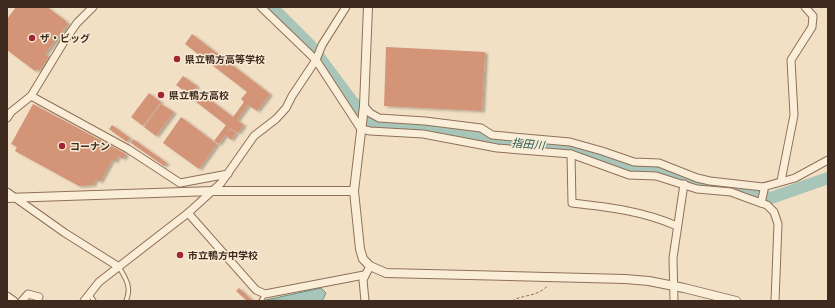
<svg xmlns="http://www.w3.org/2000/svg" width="835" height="308" viewBox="0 0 835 308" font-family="'Playfair Display','Noto Sans JP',serif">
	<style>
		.water { fill: #a7c5b9; stroke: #6c9486 }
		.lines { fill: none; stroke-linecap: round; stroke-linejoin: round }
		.river { stroke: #a7c5b9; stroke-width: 12 }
		.building { fill: #d39478; filter: url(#shadow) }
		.service-casing { stroke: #8f7059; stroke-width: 5.5 }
		.minor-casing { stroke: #8f7059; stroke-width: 9 }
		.tertiary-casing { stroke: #8f7059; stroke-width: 10 }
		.path { stroke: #8f7059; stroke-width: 1; stroke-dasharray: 3 2; stroke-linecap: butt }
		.service { stroke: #fbeed9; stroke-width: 3.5 }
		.minor { stroke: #fbeed9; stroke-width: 7 }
		.tertiary { stroke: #fbeed9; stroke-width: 8 }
		.poi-dot { fill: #a32432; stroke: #f8ebd5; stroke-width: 1.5 }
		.labels { text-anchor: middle; stroke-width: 3; stroke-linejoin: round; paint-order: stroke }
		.poi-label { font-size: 10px; font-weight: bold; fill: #3e2a1e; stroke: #f8ebd5; text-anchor: start }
		.water-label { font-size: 11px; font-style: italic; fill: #2c5e56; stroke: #f8ebd5 }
	</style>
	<defs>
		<filter id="shadow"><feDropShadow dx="3" dy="1.5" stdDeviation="1" flood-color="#0004"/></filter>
	</defs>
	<rect width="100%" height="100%" fill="#f2e0c5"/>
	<path class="water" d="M321,288L326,293L322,301L266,300Z"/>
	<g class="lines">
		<path class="river" d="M272,7L311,46L352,101L375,125L437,127L495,141L578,148L630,169L658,170L699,185L734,188L771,198L828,178"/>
	</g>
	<g class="building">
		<path d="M16,7H47L66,21L67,25L45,54L49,57L39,71L37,69L35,71L7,50V19Z"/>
		<path d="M192,34L270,94L257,111L248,105L237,120L244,125L238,133L230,128L226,133L231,129L236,133L231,140L225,135L219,144L214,141L226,125L191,98L197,90L233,117L244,102L241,99L247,92L185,44Z"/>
		<path d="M386,47L485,52L482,111L384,106Z"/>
		<path d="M183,76L197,86L190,95L176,85Z"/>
		<path d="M149,93L161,102L143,126L131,117Z"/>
		<path d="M33,104L126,154L123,159L118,156L115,162L112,160L100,182L96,179L93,185L79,186L15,151L17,147L11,144Z"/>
		<path d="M161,104L174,112L156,136L144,127Z"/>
		<path d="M181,117L217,144L199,169L163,143Z"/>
		<path d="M112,125L130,138L127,142L109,129Z"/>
		<path d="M133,139L167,163L164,166L131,143Z"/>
		<path d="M239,288L252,300L251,301H245L246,300L236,291Z"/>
	</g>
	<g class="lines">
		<defs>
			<g id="service">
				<path d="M119,267C126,279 132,287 126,301"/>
				<path d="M90,295L94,301"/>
				<path d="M261,301L265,294"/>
			</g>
			<g id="minor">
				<path d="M261,7L316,60L361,129L370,131L423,134L497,148L571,154L629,175L656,176L697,189L731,192L747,198L767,205L774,212L778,224L775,301"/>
				<path d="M31,96L128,149L180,183L228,174"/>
				<path d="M364,106L370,113L379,118L425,121L481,128L492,135L570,142L602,151L634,162L659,163L697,178L710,181L763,187L795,178L828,160"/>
				<path d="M7,118L11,112L31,96L65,40L77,23L93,7"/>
				<path d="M571,154L572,203C608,207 643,211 677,226"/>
				<path d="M781,181L794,115L791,60L812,27L813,16L805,7"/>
				<path d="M7,192L65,233L119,267"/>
				<path d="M761,203L764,190L763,187"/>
				<path d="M188,213L256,290L265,294L364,275"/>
				<path d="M7,296L14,301"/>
				<path d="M22,301L28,294L39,297"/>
				<path d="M84,301L99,282L188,213L221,183L254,136L276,119L286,108L292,96L316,60L322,45L346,7"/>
				<path d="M365,301L363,280L370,266"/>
				<path d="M674,301L673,258L684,184"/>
			</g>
			<g id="tertiary">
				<path d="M368,7L364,106L354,191L360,249L363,259L370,266L386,273L625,279L649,281L684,288L736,301"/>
				<path d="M7,198L213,191H354"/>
			</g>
		</defs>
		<use href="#service" class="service-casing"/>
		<use href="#minor" class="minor-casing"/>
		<use href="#tertiary" class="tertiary-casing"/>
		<path class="path" d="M512,301C524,294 538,297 548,285"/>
		<use href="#service" class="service"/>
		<use href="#minor" class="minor"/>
		<use href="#tertiary" class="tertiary"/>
	</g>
	<g class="poi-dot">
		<circle cx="32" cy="38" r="4"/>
		<circle cx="177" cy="59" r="4"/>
		<circle cx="161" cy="95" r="4"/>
		<circle cx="62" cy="146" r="4"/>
		<circle cx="180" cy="255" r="4"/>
	</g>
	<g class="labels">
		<g class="poi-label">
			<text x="40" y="42">ザ・ビッグ</text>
			<text x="185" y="63">県立鴨方高等学校</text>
			<text x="169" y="99">県立鴨方高校</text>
			<text x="70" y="150">コーナン</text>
			<text x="188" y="259">市立鴨方中学校</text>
		</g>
		<g class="water-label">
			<text transform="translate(528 144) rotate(5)" y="4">指田川</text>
		</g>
	</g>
	<rect width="835" height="308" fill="none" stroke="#3e2a1e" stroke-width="16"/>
</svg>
